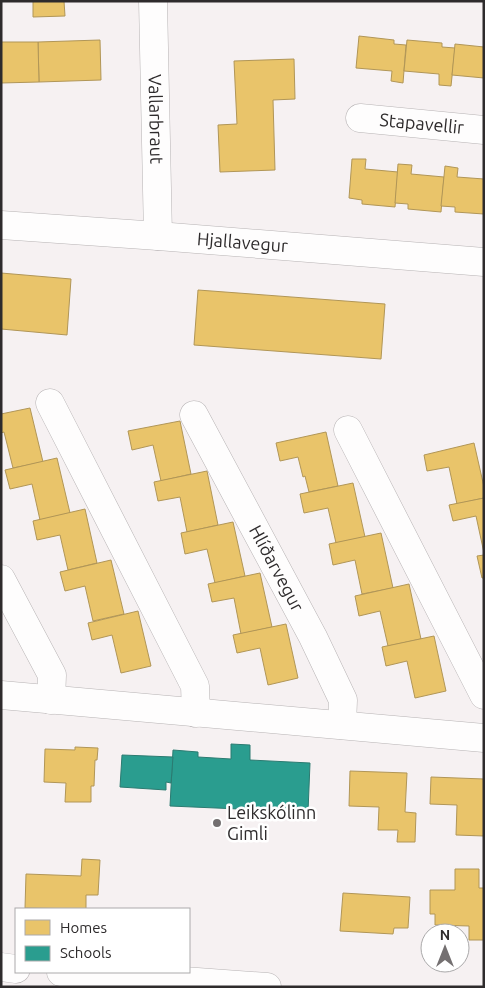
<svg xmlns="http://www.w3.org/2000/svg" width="485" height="988" viewBox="0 0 485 988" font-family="Ubuntu,sans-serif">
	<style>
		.homes { fill: #e9c46a; stroke: #b19657 }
		.schools { fill: #2a9d8f; stroke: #2b7b71 }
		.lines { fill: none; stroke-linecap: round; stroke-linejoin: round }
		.minor-casing { stroke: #b7b3b4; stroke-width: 29 }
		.minor { stroke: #fefdfd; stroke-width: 28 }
		.poi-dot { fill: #747071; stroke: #fff; stroke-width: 2 }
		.labels { text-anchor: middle; stroke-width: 5; stroke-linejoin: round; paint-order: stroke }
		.street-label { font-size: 18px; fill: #2e2b2c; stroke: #fff }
		.poi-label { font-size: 18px; fill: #2e2b2c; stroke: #fff; text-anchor: start }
	</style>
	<rect width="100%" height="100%" fill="#f6f1f2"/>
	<g class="homes">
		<path d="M33,1H64L65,16L33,17Z"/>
		<path d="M359,36L394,40V44L406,45L403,83L391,81L392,71L356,68Z"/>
		<path d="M100,40L101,80L39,82L38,42Z"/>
		<path d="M407,40L442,43V47L455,48L451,86L439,85V74L404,71Z"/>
		<path d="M1,42H38L39,82L1,83Z"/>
		<path d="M455,44L484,47V78L452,75Z"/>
		<path d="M294,59L295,99L273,100L275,170L220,172L218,125L237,124L234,61Z"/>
		<path d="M352,159H366L365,169L398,172L395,207L362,204V200L349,198Z"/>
		<path d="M398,164L412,165L411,174L444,177L441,212L408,209V204L395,203Z"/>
		<path d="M445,166L458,168L457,177L484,179V214L455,212V207L441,206Z"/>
		<path d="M1,273L71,279L67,335L1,329Z"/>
		<path d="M198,290L385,304L381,359L194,345Z"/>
		<path d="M30,408L43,462L13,468L4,432L1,433V414Z"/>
		<path d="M180,421L191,474L161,481L153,445L132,450L128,431Z"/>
		<path d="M326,432L338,486L309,492L305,476L303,477L298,457L280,461L276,443Z"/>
		<path d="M474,443L484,487V498L457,504L449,467L427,471L424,455Z"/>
		<path d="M57,458L70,513L40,520L32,484L10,489L5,470Z"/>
		<path d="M207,471L218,525L187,532L180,497L158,501L154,482Z"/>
		<path d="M353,483L365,537L336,543L328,508L304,513L300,494Z"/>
		<path d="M484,498V553L476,516L453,521L449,505Z"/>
		<path d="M85,509L97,563L68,570L60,535L37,540L33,521Z"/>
		<path d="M233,522L245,576L215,583L207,549L185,554L181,533Z"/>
		<path d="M381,533L393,588L362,594L355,560L333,565L329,544Z"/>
		<path d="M484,555V578H482L477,556Z"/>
		<path d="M111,560L124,614L93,621L85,586L65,591L60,572Z"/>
		<path d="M260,573L272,627L241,634L234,598L212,602L208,584Z"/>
		<path d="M409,584L421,639L388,646L380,611L359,616L355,596Z"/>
		<path d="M138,611L151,666L121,673L112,635L92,640L88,623Z"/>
		<path d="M286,624L298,678L268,685L260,648L237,653L233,635Z"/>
		<path d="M434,636L446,691L415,698L407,661L386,666L382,647Z"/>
		<path d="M75,747L98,748L97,760H95L94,786H91V802H65L66,783L44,782L45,749L75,750Z"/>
		<path d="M350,771L407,773L405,812L416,813L415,842H397L398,830H378L379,807L349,806Z"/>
		<path d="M431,777L484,779V836L456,835L457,805L430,804Z"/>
		<path d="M82,859L100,860L98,895H86V909L25,908L26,874L81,876Z"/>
		<path d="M455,869H479V888H484V940H469V926L435,925V914H430V890H455Z"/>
		<path d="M343,893L410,897L408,928H394L393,934L340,931Z"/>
	</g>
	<g class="schools">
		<path d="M231,744L250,745V760L310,763L308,812L170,806L173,750L198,752V757L231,759Z"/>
		<path d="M122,755L173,757L171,783L166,782V790L120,787Z"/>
	</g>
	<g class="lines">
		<defs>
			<g id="minor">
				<path id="s1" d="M153,1L158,236"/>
				<path id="s2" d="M360,118L484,130"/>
				<path id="s3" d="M1,225L158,236L484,262"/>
				<path d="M50,403L195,686L196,713"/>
				<path id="s4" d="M194,415L313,637L343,700L342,725"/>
				<path d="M348,430L484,695"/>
				<path d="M1,579L52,675L51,700"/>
				<path d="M1,695L484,738"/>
				<path d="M1,967L16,969"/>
				<path d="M61,972L267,987"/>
			</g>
		</defs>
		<use href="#minor" class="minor-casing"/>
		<use href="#minor" class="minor"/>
	</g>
	<circle class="poi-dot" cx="217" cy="823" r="5"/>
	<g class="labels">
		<g class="street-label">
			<text dy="6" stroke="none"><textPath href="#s1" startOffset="118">Vallarbraut</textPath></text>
			<text dy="6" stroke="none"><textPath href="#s2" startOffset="62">Stapavellir</textPath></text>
			<text dy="6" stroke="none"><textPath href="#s3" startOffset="242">Hjallavegur</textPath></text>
			<text dy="6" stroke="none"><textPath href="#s4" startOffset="174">Hlíðarvegur</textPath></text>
		</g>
		<g class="poi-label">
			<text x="227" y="819">Leikskólinn<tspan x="227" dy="21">Gimli</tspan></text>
		</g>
	</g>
	<rect width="485" height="988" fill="none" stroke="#2e2b2c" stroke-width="5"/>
	<rect x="15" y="908" width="175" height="65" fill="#ffffff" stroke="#abaaab"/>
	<rect x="25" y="920" width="25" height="15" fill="#e9c46a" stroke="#abaaab"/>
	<text x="60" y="933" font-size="15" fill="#2e2b2c">Homes</text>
	<rect x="25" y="946" width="25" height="15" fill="#2a9d8f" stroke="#abaaab"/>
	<text x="60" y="958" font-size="15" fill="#2e2b2c">Schools</text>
	<g transform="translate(445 948)"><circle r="24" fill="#ffffff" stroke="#abaaab"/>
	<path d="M0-4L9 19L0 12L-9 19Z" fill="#747071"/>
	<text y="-8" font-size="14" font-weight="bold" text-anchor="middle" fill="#2e2b2c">N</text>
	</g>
</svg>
